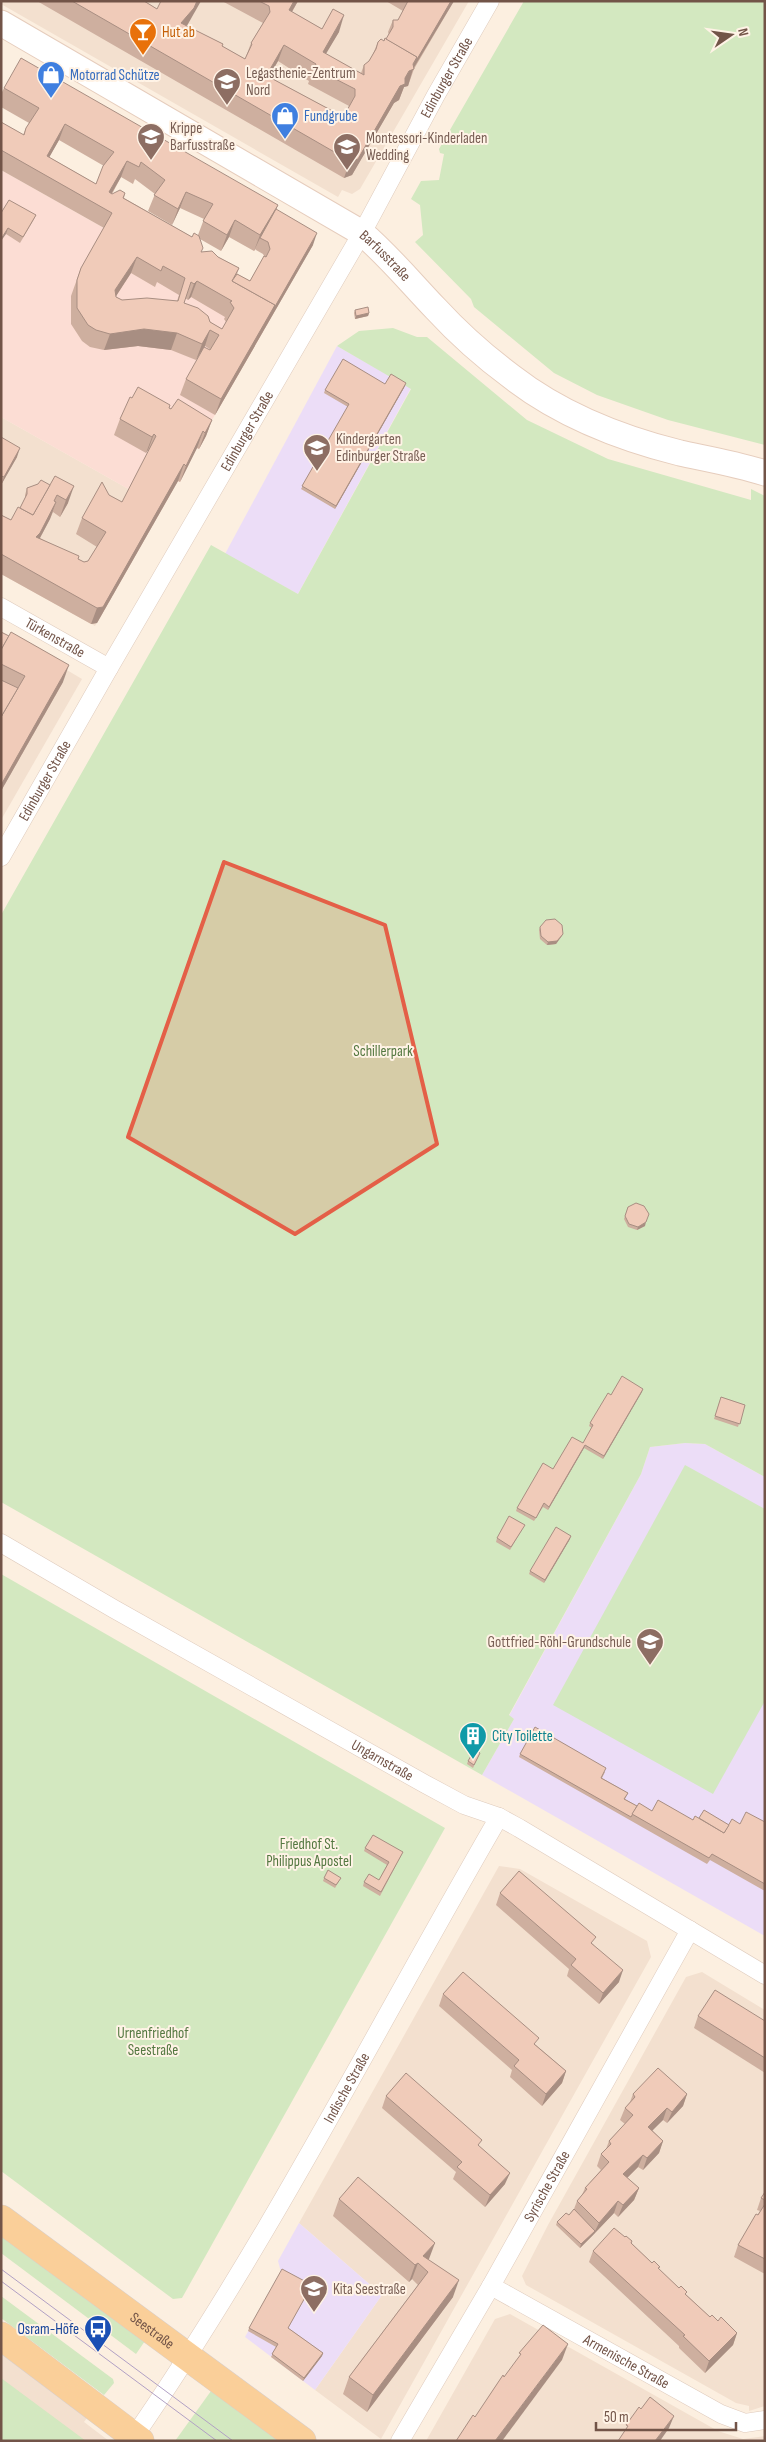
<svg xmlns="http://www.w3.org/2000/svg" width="766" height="2442" viewBox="0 0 766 2442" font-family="'Sofia Sans Condensed',sans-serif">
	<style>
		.residential { fill: #f3e0cf }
		.commercial { fill: #fcddd4 }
		.education { fill: #ecddf7 }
		.green { fill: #d3e8c0 }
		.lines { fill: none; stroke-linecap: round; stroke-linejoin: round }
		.street-casing { stroke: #dfcbbd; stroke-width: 19 }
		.secondary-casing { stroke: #e6cdbd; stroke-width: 27 }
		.primary-casing { stroke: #d8cfcc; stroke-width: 29 }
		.street { stroke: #fff; stroke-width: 18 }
		.secondary { stroke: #fff; stroke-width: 25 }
		.primary { stroke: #facf99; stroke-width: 28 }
		.tram { stroke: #b1a0c4; stroke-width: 1 }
		.wall { fill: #ceaf9f; fill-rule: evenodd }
		.shaded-wall { fill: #a88e82 }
		.building { fill: #f0cbb9; stroke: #a88e82; fill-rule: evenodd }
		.marked { fill: #e45f47; fill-opacity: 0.2; stroke: #e45f47; stroke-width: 4; stroke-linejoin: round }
		.labels { text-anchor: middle; stroke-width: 4; stroke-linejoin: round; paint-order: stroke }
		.food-label { font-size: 15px; fill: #c56008; stroke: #fff3e6; text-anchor: start }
		.education-label { font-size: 15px; fill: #785e54; stroke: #fff3e6; text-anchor: start }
		.shop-label { font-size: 15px; fill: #366cbe; stroke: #fff3e6; text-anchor: start }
		.street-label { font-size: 15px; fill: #725448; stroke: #fff3e6 }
		.park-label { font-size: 15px; fill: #547841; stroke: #fff3e6 }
		.culture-label { font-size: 15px; fill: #0d838f; stroke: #fff3e6; text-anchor: start }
		.transit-label { font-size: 15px; fill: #164399; stroke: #fff3e6; text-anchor: end }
	</style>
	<rect width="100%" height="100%" fill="#fcefe0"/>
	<g class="residential">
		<path d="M1,1H469L360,189L352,194L342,190L338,197L1,4Z"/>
		<path d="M1,417L162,508L95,626L1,574Z"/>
		<path d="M1,631L82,679L1,820Z"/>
		<path d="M499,1866L520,1869L647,1941L651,1957L381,2439L315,2390L382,2295L299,2223Z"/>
		<path d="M702,1972L765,2010V2406L749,2411V2406L736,2403L526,2285L522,2276L548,2225L686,1977Z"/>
		<path d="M510,2314L718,2431L743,2439L765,2436V2441H426L495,2319Z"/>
		<path d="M1,2351L89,2415L84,2422L109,2441H1Z"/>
	</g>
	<path class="commercial" d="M1,170L269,321L204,434L206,436L199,449L196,448L180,482L177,481L162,508L1,417Z"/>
	<g class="education">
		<path d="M337,346L411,388L298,594L225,554Z"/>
		<path d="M685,1443L705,1444L765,1477V1936L482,1775L514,1719L509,1716L641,1474L650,1447Z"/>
		<path d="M299,2223L382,2295L315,2390L245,2337L281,2272L278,2261Z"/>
	</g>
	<g class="green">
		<path d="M524,1H765V445L668,420L597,395L554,373L474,307L471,299L415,242L423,235L420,205L411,199L421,181L439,180L444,154L440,153L439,149Z"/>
		<path d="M393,328L417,337H427L527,420L608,459L751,500V489L765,496V1477L705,1444L685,1443L650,1447L641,1474L509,1715L514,1719L482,1775L1,1502V915L211,545L298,594L411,389L337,346L359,331Z"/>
		<path d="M685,1465L765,1509V1701L713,1794L553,1705Z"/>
		<path d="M1,1574L445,1828L182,2298L173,2299L1,2171Z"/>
		<path d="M1,2230L147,2338L136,2354L1,2253Z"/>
		<path d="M1,2296L113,2379L114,2383L104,2395L1,2318Z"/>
		<path d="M1,2378L86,2441H1Z"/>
		<path d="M211,2391L283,2441H175Z"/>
	</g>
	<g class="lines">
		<defs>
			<g id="street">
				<path id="s1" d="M1,607L109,668"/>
				<path id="s2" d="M1,857L109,668L362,233L436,95L490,1"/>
				<path id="s3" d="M1,1543L114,1609L425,1784L464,1805L499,1817L519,1828L765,1975"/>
				<path id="s4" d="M491,2286L721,2414L745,2423L765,2420"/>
				<path id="s5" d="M131,2441C269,2242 378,2025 499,1817"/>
				<path id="s6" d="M400,2441L491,2286L690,1930"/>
			</g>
			<g id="secondary">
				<path id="s7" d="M1,23L362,233C389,256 411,283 436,309C459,334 485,357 512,377C561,415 620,438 680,453C708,459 737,464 765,473"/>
			</g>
			<g id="primary">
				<path id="s8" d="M1,2219L302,2441"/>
				<path d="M1,2336L140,2441"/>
			</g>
		</defs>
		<use href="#street" class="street-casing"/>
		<use href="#secondary" class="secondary-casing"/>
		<use href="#primary" class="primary-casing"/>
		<use href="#street" class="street"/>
		<use href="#secondary" class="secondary"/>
		<use href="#primary" class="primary"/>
		<g class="tram">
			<path d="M1,2269L233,2441"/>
			<path d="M1,2281L217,2441"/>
		</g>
	</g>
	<g class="wall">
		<path d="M37,1H144L157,9L188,24L186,26L223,44L222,46L245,59L251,43L263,23L222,1H298L292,12L322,29L339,32L325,54L361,73L364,65L369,61L372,56L378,42L384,41L386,39L389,35L388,32L393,20H398L403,11L386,1H454L414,69L408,86L404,87L399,100L394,103L352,175L344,178ZM278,61L309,81L308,84L349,106L345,114L340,115L269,77Z"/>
		<path d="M4,88L278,205L276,209L313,245L215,415L180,395L186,379L211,350L205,346L196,360L171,350L138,346L104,350L90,347L82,341L71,324V296L81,268L104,228L1,170V122L23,135L26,128L29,123L1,107V94ZM59,140L104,166L96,184L49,157ZM121,177L133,184L135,179L155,194L148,211L172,225L180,208L204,219L198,235L192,237L124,198L125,193L112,194ZM229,237L254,251L256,249V250L263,254L264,256L250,281L237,274L239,268L218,257L201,252L200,239L221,251ZM131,273L155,287L157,282L179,295L177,301L122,300L116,297V296ZM191,297L225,317L224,319L226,322L222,329L210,322L184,303L185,298L188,300Z"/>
		<path d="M1,213L36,215L33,221L20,243L6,234Z"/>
		<path d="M355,310L369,313L368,316L355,319L354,313Z"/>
		<path d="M385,384L405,386L335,509L301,489L348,407L324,393L325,390Z"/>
		<path d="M132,398L170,405L169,408L171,409L212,420L206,436L199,449L197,448L180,482L178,481L97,623L91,624L1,574V515L11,520L20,508L25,498V495L27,488L50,485L55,476L68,503L60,517L53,512L50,519L40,538L84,562L88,561L97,547L76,534L82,518L109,495L122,502L149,451L148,450L146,453L114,435L120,419Z"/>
		<path d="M1,437L17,457L1,485Z"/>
		<path d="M1,632L63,682L1,791Z"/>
		<path d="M540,927L563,934L561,937L556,944L547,945L540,939L539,930Z"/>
		<path d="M628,1207L645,1226L637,1230L628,1227L624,1219Z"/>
		<path d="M643,1389L603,1459L584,1448L548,1510L543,1507L534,1521L516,1511L517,1508L553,1469L583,1443L592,1428L589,1426L590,1423L611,1395Z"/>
		<path d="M721,1397L745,1405L738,1427L714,1419Z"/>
		<path d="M523,1528L510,1550L496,1542L497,1538Z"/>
		<path d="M570,1539L544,1583L529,1574L530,1571Z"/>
		<path d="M480,1753L473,1768L467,1764L468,1761Z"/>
		<path d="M520,1754L605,1772L602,1778L628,1793L625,1799L637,1806L652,1811L693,1820L699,1818L729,1825L765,1822V1891L710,1860L707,1864L519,1757Z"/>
		<path d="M365,1848L403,1852L380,1896L363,1886L364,1882L379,1880L387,1865L364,1851Z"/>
		<path d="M324,1878H341L335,1888L323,1881Z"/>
		<path d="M500,1893L593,1944L619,1982L599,2004L567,1976L569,1969L496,1905Z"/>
		<path d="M443,1994L536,2045L566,2071L562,2083L542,2106L510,2077L512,2070L439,2006Z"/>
		<path d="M698,2016L765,2021V2073L694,2028Z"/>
		<path d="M633,2094H687L683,2106L667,2123L663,2120L652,2130L663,2141L659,2153L643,2170L638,2167L627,2178L639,2188L634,2200L618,2217L614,2213L594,2234L580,2248L556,2225L557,2222L569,2215L574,2209L577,2201L582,2195L585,2188L601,2170L597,2166L601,2154L606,2149L609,2141L625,2124L620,2120L625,2108L630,2102Z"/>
		<path d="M386,2096L480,2147L505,2184L485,2207L453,2179L456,2172L382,2108Z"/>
		<path d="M765,2192V2274L734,2257L738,2245L760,2211L757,2210L761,2198Z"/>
		<path d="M339,2199L428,2260L453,2297L367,2412L343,2394L349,2377L418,2285L412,2279L409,2282L333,2216Z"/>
		<path d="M625,2237L632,2241V2244L710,2317L737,2333L733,2345L705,2373L679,2348V2346L589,2262L593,2251Z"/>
		<path d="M310,2289L288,2328L323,2353L322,2356L303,2381L271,2357L276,2347L248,2331L249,2328Z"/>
	</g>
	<g class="shaded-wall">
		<path d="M197,1H201L188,24L175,39L181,23Z"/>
		<path d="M294,1H298L283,27L289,10Z"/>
		<path d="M451,1H454L413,69L408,86L404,87L399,100L394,103L352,175L344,178L350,161L405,78Z"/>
		<path d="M344,15L339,32L317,69L323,52Z"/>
		<path d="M284,45L278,61L263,87L269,71Z"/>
		<path d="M65,124L59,140L41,172L47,156Z"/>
		<path d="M127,161L121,177L103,208L109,192Z"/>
		<path d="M186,192L180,208L172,225L178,209Z"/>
		<path d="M278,205L272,221L260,238L254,251L260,235Z"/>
		<path d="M235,220L229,237L221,251L227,235Z"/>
		<path d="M8,228L6,234L1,241V239Z"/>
		<path d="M317,233L313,245L215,415L221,399L275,305Z"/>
		<path d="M137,257L131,273L109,307L115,290Z"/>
		<path d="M197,281L191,297L188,300L194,284Z"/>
		<path d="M369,313L368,316L355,319L356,316Z"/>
		<path d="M144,329L177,333L171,350L138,346L104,350L110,334Z"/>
		<path d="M210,330L205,346L196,360L202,344Z"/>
		<path d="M406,383L405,386L335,509L336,506Z"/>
		<path d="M212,420L206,436L199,449L205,433Z"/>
		<path d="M203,431L197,448L180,482L186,466Z"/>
		<path d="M154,434L148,450L146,453L152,437Z"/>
		<path d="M20,448L17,457L1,485L4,477Z"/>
		<path d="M184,464L178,481L97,623L91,624L97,608Z"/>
		<path d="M74,486L68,503L60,517L66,500Z"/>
		<path d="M56,502L50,519L34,549L36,537Z"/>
		<path d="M69,665L63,682L1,791V785Z"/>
		<path d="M563,934L561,937L556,944L547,945L548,942Z"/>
		<path d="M646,1222L645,1226L637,1230L638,1227Z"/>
		<path d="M643,1389L642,1392L603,1459L604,1456Z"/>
		<path d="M585,1445L584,1448L548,1510L549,1507Z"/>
		<path d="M571,1536L570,1539L544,1583L545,1580Z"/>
		<path d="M623,1970L619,1982L599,2004L603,1993Z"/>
		<path d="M566,2071L562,2083L542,2106L546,2094Z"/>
		<path d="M687,2094L683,2106L667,2123L672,2112Z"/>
		<path d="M667,2108L663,2120L644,2139L648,2127Z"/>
		<path d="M663,2141L659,2153L643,2170L647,2158Z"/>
		<path d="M643,2155L638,2167L619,2186L623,2174Z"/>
		<path d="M510,2173L505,2184L485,2207L490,2195Z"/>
		<path d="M639,2188L634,2200L618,2217L623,2205Z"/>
		<path d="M618,2201L614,2213L594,2234L580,2248L581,2244L595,2231L599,2223Z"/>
		<path d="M435,2243L429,2259L422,2267L423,2256Z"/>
		<path d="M418,2263L412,2279L409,2282L415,2265Z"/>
		<path d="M459,2280L453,2297L367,2412L373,2395Z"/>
		<path d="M737,2333L733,2345L705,2373L709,2361Z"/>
		<path d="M568,2344L562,2360L502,2441H495Z"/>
		<path d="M323,2353L322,2356L303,2381L304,2378Z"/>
		<path d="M674,2416L669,2428L660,2441H655Z"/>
	</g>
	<g class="building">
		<path d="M72,1H144L157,9L161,1H197L194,8L181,23L223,44L222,46L245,59L252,44L251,43L270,12L269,6L259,1H294L289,10L322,29L333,9L344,15L323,52L364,75V65L369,61L376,49L378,42L381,39L384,41L385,38L417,57L413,64L414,69L409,71L405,78V84L400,86L358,159L350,161ZM284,45L316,64L314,68L355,89V96L345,114L340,115L269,77V71Z"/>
		<path d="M408,1H451L416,61L417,57L386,39L393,27V20H398Z"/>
		<path d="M21,58L278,205L260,235L235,220L227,235L203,221L213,204L186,192L178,209L154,195L165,180L141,162L139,167L127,161L109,192L112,194L120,190L125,193L123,198L192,237L194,233L199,236L203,248L201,252L212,251L218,257L239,268L232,281L275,305L221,399L186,379L204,347L210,350L219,335L210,330L202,344L177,333L144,329L110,334L96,330L88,325L77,308V280L81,268L112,213L1,150V122L24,135L26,128L39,108L4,88ZM65,124L114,152L103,166L96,184L47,156ZM137,257L161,271L163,266L185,278L178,301L147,298L122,300L116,297L115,290ZM197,281L232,301L230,302L234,308L222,329L210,322L208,316L198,308L184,303L191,282L194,284Z"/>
		<path d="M9,200L36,215L23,237L8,228L1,239V213Z"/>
		<path d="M276,209L317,233L273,310L275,305L232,281L237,274L250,281L264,256L266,257L270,249L268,242L260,238Z"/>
		<path d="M368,307L369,313L356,316L355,310Z"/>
		<path d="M343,359L385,384L391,374L406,383L336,506L302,486L349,404L325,390Z"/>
		<path d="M138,387L170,405L169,408L171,409L178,399L212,420L205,433L203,431L186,466L184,464L103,607L97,608L1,554V515L11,520L18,507L33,515L55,476L74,486L66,500L57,495L54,501L56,502L40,533L36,537L79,556L78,559L84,562L88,561L106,532L82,518L102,482L109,495L122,502L156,436L154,434L152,437L120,419L130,397L132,398Z"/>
		<path d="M1,437L20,448L4,477L1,476Z"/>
		<path d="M41,480L50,485L33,515L20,508L27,494V488L38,484Z"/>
		<path d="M1,632L9,636L1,650Z"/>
		<path d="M11,632L69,665L1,785V717L25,676L1,664V650Z"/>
		<path d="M1,680L18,688L1,717Z"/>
		<path d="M555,919L562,925L563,934L557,941L548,942L541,936L540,927L546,920Z"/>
		<path d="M636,1203L644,1206L649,1214L646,1222L638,1227L629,1224L625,1216L628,1207Z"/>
		<path d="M622,1376L643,1389L604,1456L585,1445L549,1507L544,1503L536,1518L517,1508L543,1463L553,1469L572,1437L583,1443L593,1425L590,1423L608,1393L611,1395Z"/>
		<path d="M721,1397L745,1405L740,1424L715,1416Z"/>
		<path d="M509,1516L525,1525L511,1547L497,1538Z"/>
		<path d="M556,1527L571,1536L545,1580L530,1571Z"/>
		<path d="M535,1727L606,1768L601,1778L628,1793L624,1799L637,1806L631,1817L520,1754Z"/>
		<path d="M475,1749L480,1753L474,1765L468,1761Z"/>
		<path d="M658,1800L693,1820L695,1816L724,1833L732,1819L740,1824L746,1812L765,1822V1884L712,1854L709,1858L632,1814L639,1803L652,1811Z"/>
		<path d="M704,1810L729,1825L724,1833L699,1818Z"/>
		<path d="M373,1835L403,1852L381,1892L364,1882L369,1874L379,1880L389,1862L365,1848Z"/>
		<path d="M328,1870L341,1878L336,1885L324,1878Z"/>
		<path d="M519,1871L596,1937L591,1943L623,1970L603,1993L571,1965L576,1959L500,1893Z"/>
		<path d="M463,1972L539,2038L534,2044L566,2071L546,2094L514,2066L519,2060L443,1994Z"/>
		<path d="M715,1990L765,2021V2058L698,2016Z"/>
		<path d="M658,2068L687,2094L672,2112L667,2108L648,2127L663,2141L647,2158L643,2155L623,2174L639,2188L623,2205L618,2201L599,2223L577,2201L587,2189L585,2188L609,2162L601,2154L611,2144L609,2141L633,2115L625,2108L635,2097L633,2094Z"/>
		<path d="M406,2073L482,2140L478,2145L510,2173L490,2195L457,2167L462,2162L386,2096Z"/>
		<path d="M358,2177L435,2243L423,2256L459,2280L373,2395L349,2377L428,2272L418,2263L415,2265L339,2199Z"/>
		<path d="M765,2192V2200L761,2198Z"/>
		<path d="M765,2204V2259L738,2245L756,2214L758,2215Z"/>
		<path d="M574,2209L595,2231L581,2244L557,2222L566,2213L569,2215Z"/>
		<path d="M614,2228L625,2237L626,2236L632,2241L631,2243L652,2263L654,2261L660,2267L658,2268L679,2288L681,2286L687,2292L685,2294L710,2317L712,2315L718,2321L721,2317L737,2333L709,2361L683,2336L685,2335L593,2251Z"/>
		<path d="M282,2269L312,2285L288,2328L323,2353L304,2378L272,2354L278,2344L249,2328Z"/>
		<path d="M543,2325L568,2344L495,2441H456L473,2415L475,2417L503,2375L504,2377L521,2354L519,2353Z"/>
		<path d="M650,2397L674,2416L655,2441H618L628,2426L626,2425L639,2407L641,2409Z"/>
	</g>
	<path class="marked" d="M224,862L385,925L437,1144L295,1234L128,1137Z"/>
	<defs>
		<symbol id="bar-pin" viewBox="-11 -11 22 30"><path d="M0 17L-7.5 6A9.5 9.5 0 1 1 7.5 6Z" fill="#e8710a" stroke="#fff3e6"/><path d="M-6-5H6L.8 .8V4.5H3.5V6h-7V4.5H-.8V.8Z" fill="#fff"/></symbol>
		<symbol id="shop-pin" viewBox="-11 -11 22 30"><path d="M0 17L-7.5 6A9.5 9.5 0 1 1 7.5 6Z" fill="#3f7fe0" stroke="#fff3e6"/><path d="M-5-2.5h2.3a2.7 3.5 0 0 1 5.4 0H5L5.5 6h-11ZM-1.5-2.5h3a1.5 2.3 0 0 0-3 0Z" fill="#fff"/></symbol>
		<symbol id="university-pin" viewBox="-11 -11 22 30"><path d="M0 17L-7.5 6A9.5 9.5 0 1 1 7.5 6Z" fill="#8d6e63" stroke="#fff3e6"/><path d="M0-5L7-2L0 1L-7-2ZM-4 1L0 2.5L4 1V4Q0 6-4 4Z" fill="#fff"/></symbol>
		<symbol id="school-pin" viewBox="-11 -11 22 30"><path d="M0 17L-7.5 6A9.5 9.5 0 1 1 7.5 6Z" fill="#8d6e63" stroke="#fff3e6"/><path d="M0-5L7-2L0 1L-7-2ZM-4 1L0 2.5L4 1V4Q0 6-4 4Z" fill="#fff"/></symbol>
		<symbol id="building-pin" viewBox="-11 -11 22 30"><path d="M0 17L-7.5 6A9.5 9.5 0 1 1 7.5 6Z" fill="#0f9aa8" stroke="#fff3e6"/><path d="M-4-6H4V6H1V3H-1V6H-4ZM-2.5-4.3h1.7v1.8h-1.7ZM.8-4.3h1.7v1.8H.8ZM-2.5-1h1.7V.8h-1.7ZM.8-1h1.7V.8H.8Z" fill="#fff"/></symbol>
		<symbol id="bus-pin" viewBox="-11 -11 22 30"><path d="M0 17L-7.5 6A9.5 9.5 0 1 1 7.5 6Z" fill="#1a4fb4" stroke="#fff3e6"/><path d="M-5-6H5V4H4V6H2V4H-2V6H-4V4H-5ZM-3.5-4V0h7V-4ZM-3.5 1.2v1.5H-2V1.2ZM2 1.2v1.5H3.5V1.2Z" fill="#fff"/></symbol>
	</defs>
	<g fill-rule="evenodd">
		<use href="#bar-pin" x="127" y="16" width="32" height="43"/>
		<use href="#shop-pin" x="35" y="59" width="32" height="43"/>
		<use href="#university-pin" x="211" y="66" width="32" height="43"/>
		<use href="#shop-pin" x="269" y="100" width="32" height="43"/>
		<use href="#school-pin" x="135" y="121" width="32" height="43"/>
		<use href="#school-pin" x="331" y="131" width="32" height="43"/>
		<use href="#school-pin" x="301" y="432" width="32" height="43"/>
		<use href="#school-pin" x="634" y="1626" width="32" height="43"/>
		<use href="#building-pin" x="457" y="1720" width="32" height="43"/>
		<use href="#school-pin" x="298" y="2273" width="32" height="43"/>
		<use href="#bus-pin" x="82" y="2313" width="32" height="43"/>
	</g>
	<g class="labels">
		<g class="food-label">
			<text x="162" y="37">Hut ab</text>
		</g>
		<g class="education-label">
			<text x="246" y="78">Legasthenie-Zentrum<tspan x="246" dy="17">Nord</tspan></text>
			<text x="170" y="133">Krippe<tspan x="170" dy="17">Barfusstraße</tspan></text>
			<text x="366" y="143">Montessori-Kinderladen<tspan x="366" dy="17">Wedding</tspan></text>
			<text x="336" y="444">Kindergarten<tspan x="336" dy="17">Edinburger Straße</tspan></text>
			<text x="631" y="1647" text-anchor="end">Gottfried-Röhl-Grundschule</text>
			<text x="333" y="2294">Kita Seestraße</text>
		</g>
		<g class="shop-label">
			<text x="70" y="80">Motorrad Schütze</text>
			<text x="304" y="121">Fundgrube</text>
		</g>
		<g class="street-label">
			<text dy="5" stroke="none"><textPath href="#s2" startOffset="898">Edinburger Straße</textPath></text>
			<text dy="5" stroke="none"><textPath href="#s7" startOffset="450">Barfusstraße</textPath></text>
			<text dy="5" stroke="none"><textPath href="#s2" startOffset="492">Edinburger Straße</textPath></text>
			<text dy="5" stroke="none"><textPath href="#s1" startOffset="62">Türkenstraße</textPath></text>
			<text dy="5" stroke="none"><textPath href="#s2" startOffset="88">Edinburger Straße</textPath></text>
			<text dy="5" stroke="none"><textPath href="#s3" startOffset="439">Ungarnstraße</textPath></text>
			<text dy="5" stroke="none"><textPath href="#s5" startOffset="414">Indische Straße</textPath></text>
			<text dy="5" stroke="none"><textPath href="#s6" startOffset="294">Syrische Straße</textPath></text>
			<text dy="5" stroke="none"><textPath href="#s8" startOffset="188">Seestraße</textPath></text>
			<text dy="5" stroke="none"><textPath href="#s4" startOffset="155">Armenische Straße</textPath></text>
		</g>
		<g class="park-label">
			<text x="383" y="1056">Schillerpark</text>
			<text x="309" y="1849">Friedhof St.<tspan x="309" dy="17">Philippus Apostel</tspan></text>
			<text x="153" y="2038">Urnenfriedhof<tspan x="153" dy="17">Seestraße</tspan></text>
		</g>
		<g class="culture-label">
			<text x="492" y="1741">City Toilette</text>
		</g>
		<g class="transit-label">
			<text x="79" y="2334">Osram-Höfe</text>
		</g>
	</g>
	<rect width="766" height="2442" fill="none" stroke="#725448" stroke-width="5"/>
	<g transform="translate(731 35) rotate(77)" stroke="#fff3e6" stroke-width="4" paint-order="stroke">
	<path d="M0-4L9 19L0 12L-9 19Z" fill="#725448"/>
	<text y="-8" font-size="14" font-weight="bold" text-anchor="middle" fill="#725448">N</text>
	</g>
	<path d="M596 2422v8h140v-8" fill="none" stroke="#725448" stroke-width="2.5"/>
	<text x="604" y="2422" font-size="15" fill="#725448" stroke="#fff3e6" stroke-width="4" paint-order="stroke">50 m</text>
</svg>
